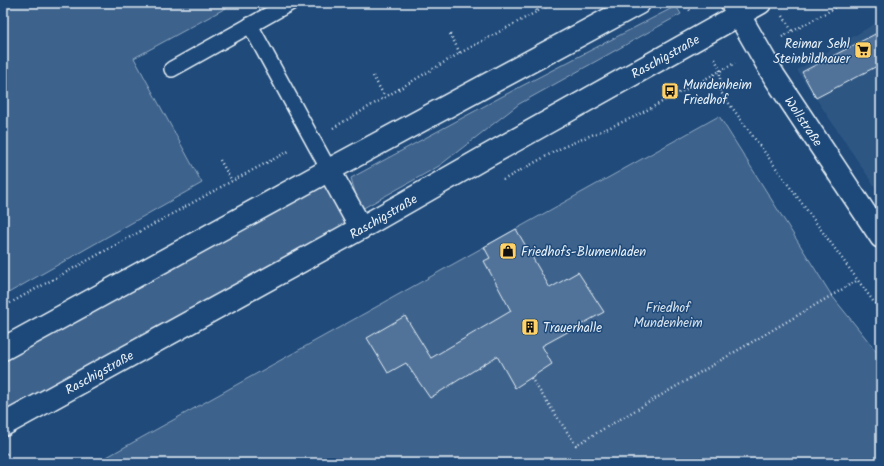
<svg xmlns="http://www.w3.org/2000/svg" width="884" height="466" viewBox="0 0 884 466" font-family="Kalam,sans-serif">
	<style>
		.built { fill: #2e5683 }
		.green { fill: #3c628c; stroke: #92aac2 }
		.building { fill: #517399; stroke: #e8f1f8 }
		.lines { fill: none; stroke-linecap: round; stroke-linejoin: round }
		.service-casing { stroke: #e8f1f8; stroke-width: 18 }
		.tertiary-casing { stroke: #e8f1f8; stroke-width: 25 }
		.path { stroke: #e8f1f8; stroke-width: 2.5; stroke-dasharray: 1 3; stroke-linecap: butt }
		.service { stroke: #1f4a7a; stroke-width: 15 }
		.tertiary { stroke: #1f4a7a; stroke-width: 22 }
		.labels { text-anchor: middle; stroke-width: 3; stroke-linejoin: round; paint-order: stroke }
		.poi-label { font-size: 13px; fill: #e8f1f8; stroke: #1f4a7a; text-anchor: start }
		.street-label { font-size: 13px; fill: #e8f1f8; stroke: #1f4a7a }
		.park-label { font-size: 13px; fill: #d7e3ed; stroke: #1f4a7a }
	</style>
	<rect width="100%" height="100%" fill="#1f4a7a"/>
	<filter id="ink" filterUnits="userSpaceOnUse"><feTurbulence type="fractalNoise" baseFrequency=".025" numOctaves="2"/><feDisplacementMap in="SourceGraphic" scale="8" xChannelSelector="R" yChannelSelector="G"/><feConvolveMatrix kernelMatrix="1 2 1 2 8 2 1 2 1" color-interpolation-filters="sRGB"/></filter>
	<g filter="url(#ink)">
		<path class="built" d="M881,20V196L797,70Z"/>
		<g class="green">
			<path d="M3,3H235L134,58L202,183L3,296Z"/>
			<path d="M676,6L681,14L519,104L439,166L360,210L351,178L514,90Z"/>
			<path d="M719,116L832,296L881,357V463H96Z"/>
			<path d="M329,170L361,228L3,425V349Z"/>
		</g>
		<g class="building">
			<path d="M881,31V64L816,98L802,72Z"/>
			<path d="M516,229L550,288L578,272L604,312L542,346L552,364L515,388L497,356L430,398L406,363L388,373L367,338L405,316L431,358L511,311L484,261L490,258L484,247Z"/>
		</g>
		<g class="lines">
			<defs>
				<g id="service">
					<path d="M250,25L329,170"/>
					<path d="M172,69L290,3"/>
				</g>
				<g id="tertiary">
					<path d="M732,3L774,76L881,237"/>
					<path d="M329,170L361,228"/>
					<path d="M3,349L329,170L639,3"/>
					<path d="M3,425L361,228L487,156L760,3"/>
				</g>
			</defs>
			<use href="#service" class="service-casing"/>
			<use href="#tertiary" class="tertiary-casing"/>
			<g class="path">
				<path d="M532,3L537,11"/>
				<path d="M685,3L691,12"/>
				<path d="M783,16L792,31"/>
				<path d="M450,34L460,53"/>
				<path d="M782,37L844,3"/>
				<path d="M715,59L720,70V91L881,312"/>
				<path d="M373,76L385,97"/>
				<path d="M333,128L460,53L553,3"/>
				<path d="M220,160L232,181"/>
				<path d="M503,180L561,148L634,117L735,63"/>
				<path d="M3,307L232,181L291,150"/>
				<path d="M531,378L576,445L858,280"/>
				<path d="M3,456L10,452"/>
			</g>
			<use href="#service" class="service"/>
			<use href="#tertiary" class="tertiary"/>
		</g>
	</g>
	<defs>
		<symbol id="supermarket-square" viewBox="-11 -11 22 22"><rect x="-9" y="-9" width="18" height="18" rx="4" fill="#ffd166" stroke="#1f4a7a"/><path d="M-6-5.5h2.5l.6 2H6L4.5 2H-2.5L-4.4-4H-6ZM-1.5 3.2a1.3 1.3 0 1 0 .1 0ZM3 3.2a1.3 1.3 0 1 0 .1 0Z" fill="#111"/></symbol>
		<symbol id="bus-square" viewBox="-11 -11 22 22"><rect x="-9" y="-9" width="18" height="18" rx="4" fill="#ffd166" stroke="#1f4a7a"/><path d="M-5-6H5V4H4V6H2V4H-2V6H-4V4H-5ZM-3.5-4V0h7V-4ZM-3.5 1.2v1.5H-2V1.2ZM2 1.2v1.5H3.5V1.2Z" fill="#111"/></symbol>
		<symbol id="shop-square" viewBox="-11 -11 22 22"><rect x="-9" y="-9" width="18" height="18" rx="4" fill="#ffd166" stroke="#1f4a7a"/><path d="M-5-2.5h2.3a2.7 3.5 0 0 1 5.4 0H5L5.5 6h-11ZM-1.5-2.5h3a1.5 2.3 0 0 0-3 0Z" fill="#111"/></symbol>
		<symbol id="building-square" viewBox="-11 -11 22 22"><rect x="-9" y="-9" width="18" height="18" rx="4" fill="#ffd166" stroke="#1f4a7a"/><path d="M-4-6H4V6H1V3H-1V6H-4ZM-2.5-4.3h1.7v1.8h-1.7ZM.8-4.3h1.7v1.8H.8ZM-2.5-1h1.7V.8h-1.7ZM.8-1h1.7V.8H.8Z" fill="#111"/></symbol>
	</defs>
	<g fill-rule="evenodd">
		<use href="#supermarket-square" x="853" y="40" width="20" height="20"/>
		<use href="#bus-square" x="660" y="81" width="20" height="20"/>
		<use href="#shop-square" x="498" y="241" width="20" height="20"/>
		<use href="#building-square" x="520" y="317" width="20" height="20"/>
	</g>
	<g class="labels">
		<g class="poi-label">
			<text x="850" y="48" text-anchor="end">Reimar Sehl<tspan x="850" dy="15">Steinbildhauer</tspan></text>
			<text x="683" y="89">Mundenheim<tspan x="683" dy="15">Friedhof</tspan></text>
			<text x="521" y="256">Friedhofs-Blumenladen</text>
			<text x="543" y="332">Trauerhalle</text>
		</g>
		<g class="street-label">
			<text transform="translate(665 56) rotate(-29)" y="5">Raschigstraße</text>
			<text transform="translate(804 121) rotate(56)" y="5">Wollstraße</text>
			<text transform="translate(383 216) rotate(-30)" y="5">Raschigstraße</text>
			<text transform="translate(99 372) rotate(-29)" y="5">Raschigstraße</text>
		</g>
		<g class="park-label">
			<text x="668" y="312">Friedhof<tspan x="668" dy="15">Mundenheim</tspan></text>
		</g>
	</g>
	<rect width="884" height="466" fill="none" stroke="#1f4a7a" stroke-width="16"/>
	<rect x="8" y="8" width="868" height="450" fill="none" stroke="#e8f1f8" stroke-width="1.5" filter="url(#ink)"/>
</svg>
